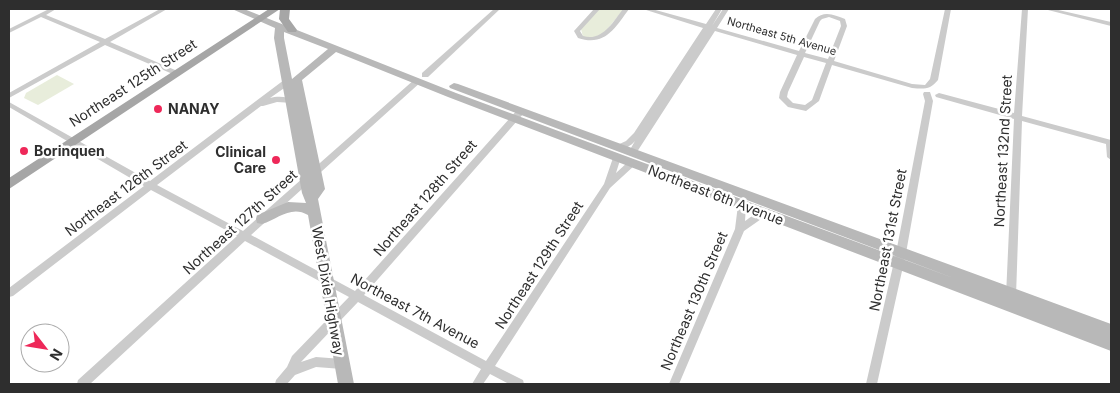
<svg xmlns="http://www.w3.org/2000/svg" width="1120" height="393" viewBox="0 0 1120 393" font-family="Inter,sans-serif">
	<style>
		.green { fill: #e8eddb }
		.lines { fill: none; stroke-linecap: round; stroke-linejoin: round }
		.minor { fill: #cbcbcb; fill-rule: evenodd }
		.secondary { fill: #b8b8b8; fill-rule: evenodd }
		.primary { fill: #a6a6a6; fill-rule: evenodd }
		.poi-dot { fill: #ee2859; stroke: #fff; stroke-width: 2 }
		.labels { text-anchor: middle; stroke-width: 5; stroke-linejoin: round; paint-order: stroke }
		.far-street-label { font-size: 11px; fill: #2e2e2e; stroke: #fff }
		.street-label { font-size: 14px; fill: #2e2e2e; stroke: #fff }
		.poi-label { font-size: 14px; font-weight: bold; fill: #2e2e2e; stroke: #fff; text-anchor: start }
	</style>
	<rect width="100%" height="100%" fill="#fff"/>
	<g class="green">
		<path d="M599,9H624L604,33L594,39L583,37L581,29Z"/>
		<path d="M57,75L74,84L38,105L24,98L26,93Z"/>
	</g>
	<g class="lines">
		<g class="minor">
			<path d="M49,9H56L46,15L105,39L160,9H167L110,42L182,73L178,75H175L105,45L9,98V93L100,42L41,17L9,33V29Z"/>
			<path d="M494,9H500L428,77H422V73Z"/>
			<path d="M594,9H600L580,31L583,36C602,42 613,22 623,9H629C615,28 605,47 578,38L574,31Z"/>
			<path d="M643,9H652L706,24L716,9H722L712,26L723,9H729L717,28L799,51L815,19C824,10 835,15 845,19L847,26L834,61L912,84L925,85L930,79L945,9H951L938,80C930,90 924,89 912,88L832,65L819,101L806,111L788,107L779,98L780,92L797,55L715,31L635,155L632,156L628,153L635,141C631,146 624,149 618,151L614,148L615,146L626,141L634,133L703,28ZM829,17L840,21L841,26L828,59L805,53L820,21L822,19ZM804,57L826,63L812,100L805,105L793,103L787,97L788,92Z"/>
			<path d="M1022,9H1028L1022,116L1111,140V160L1107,157L1106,144L1022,121L1016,296L1015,299L1011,300L1007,299L1006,296L1014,119L936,97L935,95L939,93L1014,113Z"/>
			<path d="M1044,9H1054L1111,22V26Z"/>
			<path d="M415,79H418L422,81L251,235L355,291L518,109H524L525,111L524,113L364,295L486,361L604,184L614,155H620L621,157L616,173L629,161H635L636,163L635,165L610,188L495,366L523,380L524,384H509L490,374L483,384H472L481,369L358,302L301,362L316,357L342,359L346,360L347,364L346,368L342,369L316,367L295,375L287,384H275L276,380L287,367L292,356L349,297L245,241L90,384H77L78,380L237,236L151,190L13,296L9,297V288L144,186L9,107V102L150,181L284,80H290V84L270,98C277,96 288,96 294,101L293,103L277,102L263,106H261L157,185L243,231Z"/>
			<path d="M924,92H930L933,101L906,253L877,384H866L896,253L925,101L923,94Z"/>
			<path d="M742,202L745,203L746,205L745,221C751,217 760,209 767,211L768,213L767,215L744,231L679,384H669L735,229L738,205L739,203Z"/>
		</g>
		<path class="secondary" d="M232,9H244L456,93L956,279L450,88L449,86L454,83L458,84L1111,324V351L448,97L336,52L302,80L325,189L318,199L354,384H338L308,215C291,205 278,219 262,224L257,223L256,219L257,215L288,202L306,203L302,193L274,38L275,28ZM284,32L328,49L292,79L284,38Z"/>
		<path class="primary" d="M269,9H290L289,19L297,30L296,32H288L279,19L280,9L9,189V178Z"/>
	</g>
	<g class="poi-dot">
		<circle cx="158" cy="109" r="5"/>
		<circle cx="24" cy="151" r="5"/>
		<circle cx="276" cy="160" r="5"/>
	</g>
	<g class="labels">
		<g class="far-street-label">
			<text transform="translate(782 36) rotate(16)" y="4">Northeast 5th Avenue</text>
		</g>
		<g class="street-label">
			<text transform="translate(133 83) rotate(-33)" y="5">Northeast 125th Street</text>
			<text transform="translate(1003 151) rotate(-87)" y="5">Northeast 132nd Street</text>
			<text transform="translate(126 188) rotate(-37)" y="5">Northeast 126th Street</text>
			<text transform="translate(716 195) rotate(21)" y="5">Northeast 6th Avenue</text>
			<text transform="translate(425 198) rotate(-49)" y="5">Northeast 128th Street</text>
			<text transform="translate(240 222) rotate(-42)" y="5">Northeast 127th Street</text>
			<text transform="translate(888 240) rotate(-79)" y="5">Northeast 131st Street</text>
			<text transform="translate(539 265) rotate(-57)" y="5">Northeast 129th Street</text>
			<text transform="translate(328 291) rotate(80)" y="5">West Dixie Highway</text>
			<text transform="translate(694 301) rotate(-67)" y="5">Northeast 130th Street</text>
			<text transform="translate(415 311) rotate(28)" y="5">Northeast 7th Avenue</text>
		</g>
		<g class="poi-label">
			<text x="168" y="114">NANAY</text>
			<text x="34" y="156">Borinquen</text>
			<text x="266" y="157" text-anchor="end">Clinical<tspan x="266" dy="16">Care</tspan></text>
		</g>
	</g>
	<rect width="1120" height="393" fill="none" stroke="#2e2e2e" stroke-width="20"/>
	<g transform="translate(45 348) rotate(121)"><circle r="24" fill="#ffffff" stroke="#ababab"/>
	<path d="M0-4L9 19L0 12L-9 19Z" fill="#ee2859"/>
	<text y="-8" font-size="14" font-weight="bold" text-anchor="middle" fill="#2e2e2e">N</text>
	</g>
</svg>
